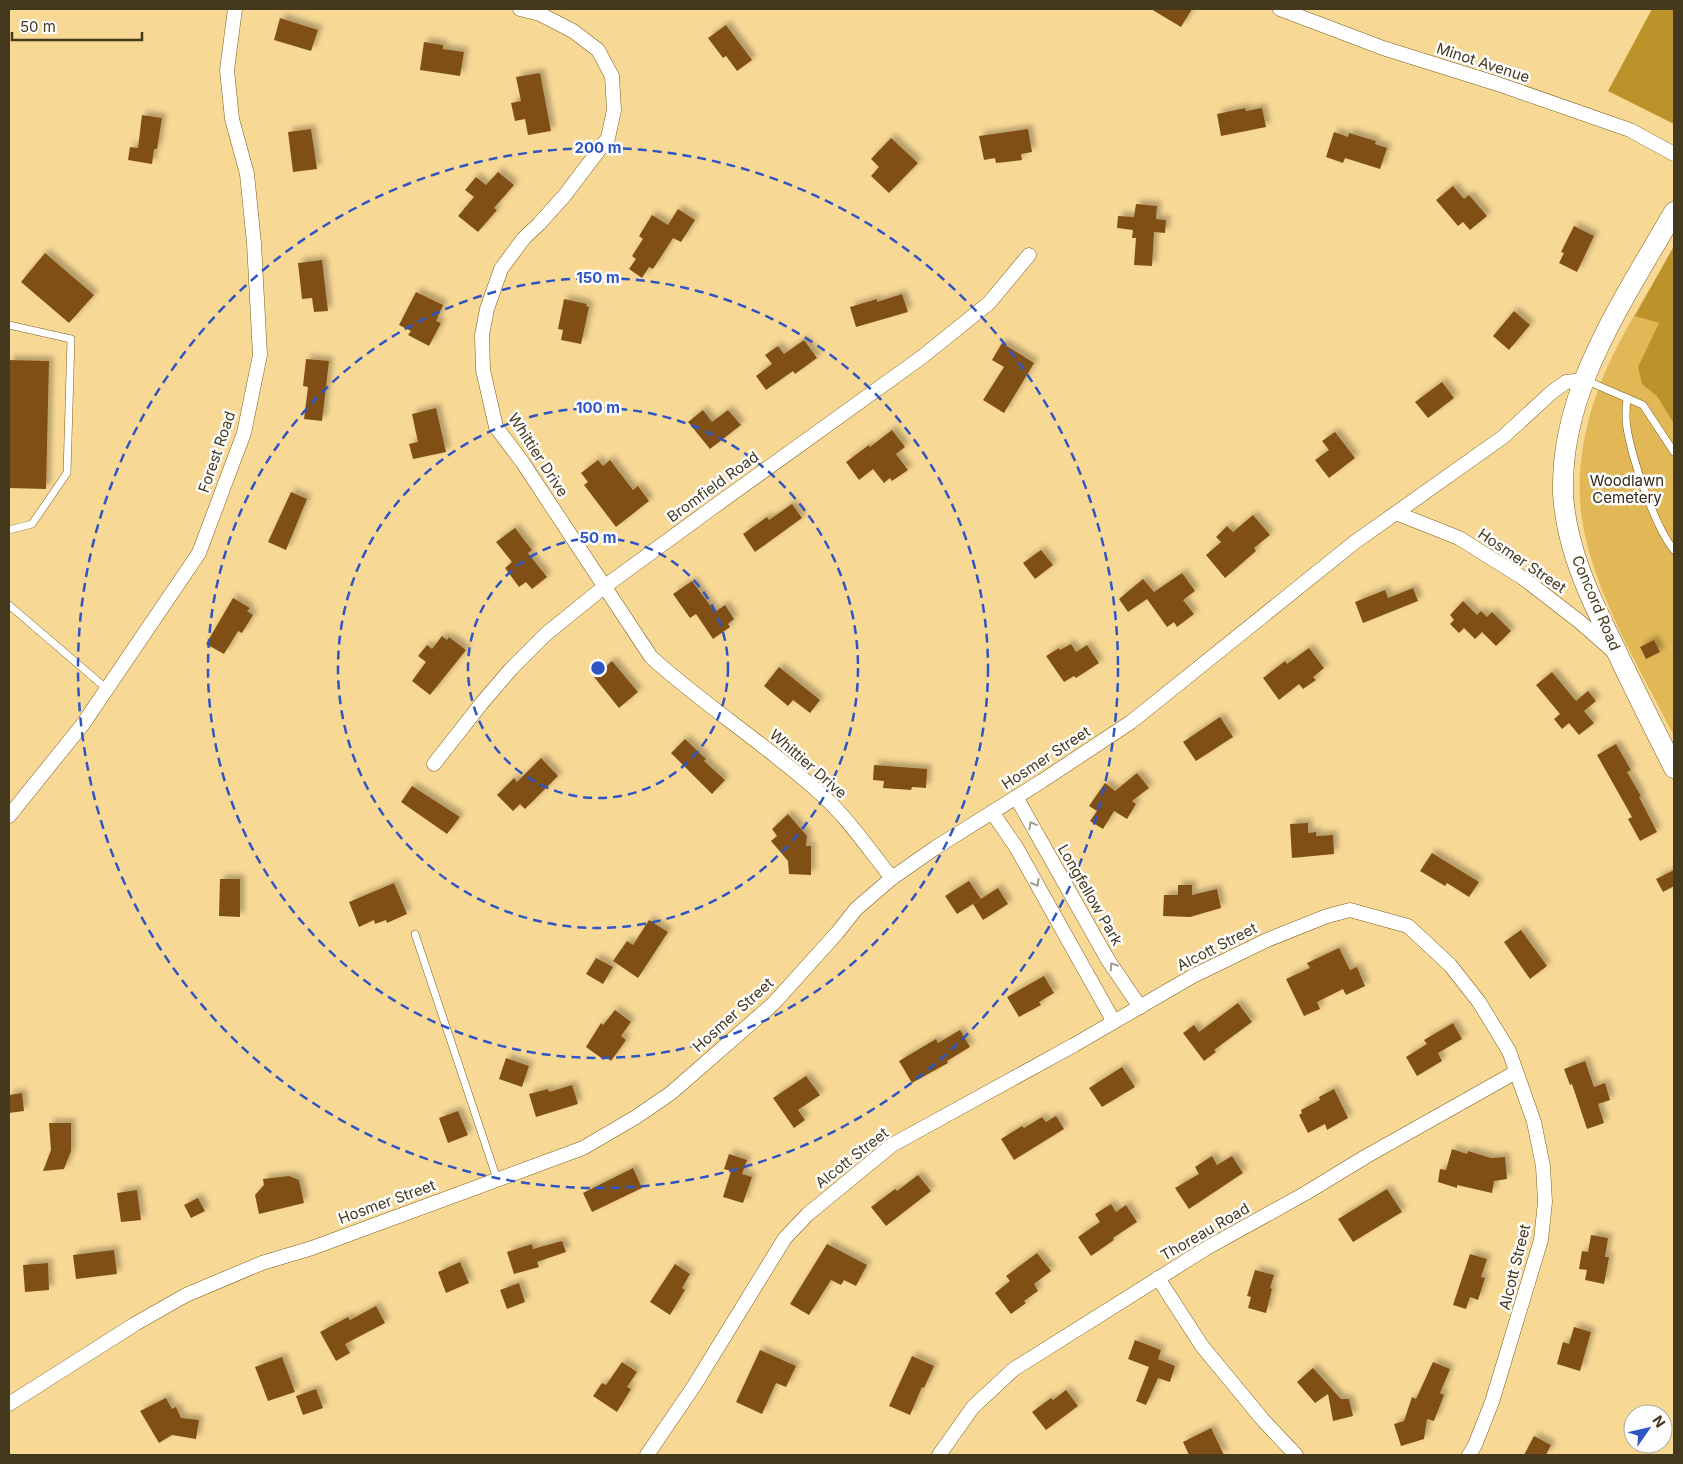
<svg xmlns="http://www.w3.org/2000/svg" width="1683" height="1464" viewBox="0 0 1683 1464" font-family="Inter,sans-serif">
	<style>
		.green { fill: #e2b857 }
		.forest { fill: #bc932b }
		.building { fill: #805017; filter: url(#shadow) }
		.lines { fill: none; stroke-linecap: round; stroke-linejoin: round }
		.lane-casing { stroke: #7c5f1a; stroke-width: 8 }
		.street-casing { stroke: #7c5f1a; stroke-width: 15 }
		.secondary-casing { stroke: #7c5f1a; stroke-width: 21 }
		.lane { stroke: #fff; stroke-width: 7 }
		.street { stroke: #fff; stroke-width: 14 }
		.secondary { stroke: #fff; stroke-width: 20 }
		.oneway { stroke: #a29c8e }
		.ring { fill: none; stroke: #2e55c4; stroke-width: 2.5; stroke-dasharray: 9 6 }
		.labels { text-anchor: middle; stroke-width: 5; stroke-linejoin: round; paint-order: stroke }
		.street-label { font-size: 15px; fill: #45391d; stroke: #fdfdfd }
		.park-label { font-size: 15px; fill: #332914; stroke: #fdfdfd }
		.centre { fill: #2e55c4; stroke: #fdfdfd; stroke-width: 2.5 }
		.ring-label { font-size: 15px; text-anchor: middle; font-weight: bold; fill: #2e55c4; stroke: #fdfdfd; stroke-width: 5; stroke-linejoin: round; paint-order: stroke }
	</style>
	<defs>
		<filter id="shadow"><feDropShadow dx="4.5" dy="-4.5" stdDeviation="2.5" flood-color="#0004"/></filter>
	</defs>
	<rect width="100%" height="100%" fill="#f8d895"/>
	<path class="green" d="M1674,246V736C1640,669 1591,589 1581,513C1576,473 1584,427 1598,390C1616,341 1649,292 1674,246Z"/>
	<g class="forest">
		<path d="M1652,9H1674V124L1608,91Z"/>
		<path d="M1674,246V424L1657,396L1642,384L1638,367L1659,323L1635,316Z"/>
	</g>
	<g class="building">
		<path d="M1151,9H1192L1181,27Z"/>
		<path d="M280,18L318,30L311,51L274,40Z"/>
		<path d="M726,25L752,60L737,71L726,56L723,58L708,38Z"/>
		<path d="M424,42L443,45V49L464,52L460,76L420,70Z"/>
		<path d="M540,73L551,131L528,135L525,119L515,121L511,103L521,101L516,77Z"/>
		<path d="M1245,108L1246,111L1262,108L1266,127L1221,136L1217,114Z"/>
		<path d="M142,115L162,118L157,149H154L152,164L128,160L130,147L138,148Z"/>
		<path d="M311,129L317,169L293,172L288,132Z"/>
		<path d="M1028,129L1032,152L1021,154L1022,160L1006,162L996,163L995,158L984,160L979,136Z"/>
		<path d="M1334,132L1348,137L1349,133L1376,141L1375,144L1387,148L1380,169L1345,158L1343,163L1326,157Z"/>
		<path d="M891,138L918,163L889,193L871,176L879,167L871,159Z"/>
		<path d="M498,172L514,185L494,208L497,210L478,232L458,216L474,197L465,190L476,177L486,185Z"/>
		<path d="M1453,186L1464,199L1469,195L1487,216L1470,230L1463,222L1458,226L1436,200Z"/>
		<path d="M1136,204L1157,206L1156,219L1166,220L1165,233L1154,232L1152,266L1134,265L1136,238H1132L1133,230L1117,228L1118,216L1134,217Z"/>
		<path d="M678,209L695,220L681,242L673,238L653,269L649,267L642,278L629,269L636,259L632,256L643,239L639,236L652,215L668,225Z"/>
		<path d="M1574,226L1594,236L1577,272L1559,263L1564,253L1561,252Z"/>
		<path d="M45,253L94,295L69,323L21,282Z"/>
		<path d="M322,260L328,311L314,312L312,298L302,299L298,263Z"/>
		<path d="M416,292L443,305L436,321L441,323L429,346L408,335L411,331L399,325Z"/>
		<path d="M902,294L908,312L856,327L850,307L877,299V302Z"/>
		<path d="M564,299L587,304L586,306L589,307L581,344L561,340L563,330L558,329Z"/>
		<path d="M1514,311L1530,325L1509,350L1493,336Z"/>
		<path d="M804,340L817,358L795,374L793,371L766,390L756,376L772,364L765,355L778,346L784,354Z"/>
		<path d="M1002,343L1034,363L1004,413L983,400L1004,367L992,360Z"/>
		<path d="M306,359L329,361L322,421L304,419L308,387L303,386Z"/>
		<path d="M9,360L49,361L46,489L9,488Z"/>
		<path d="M1442,382L1454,398L1428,418L1415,402Z"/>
		<path d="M436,408L446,452L413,459L409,444L418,442L412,414Z"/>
		<path d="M703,410L712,422L728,410L741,425L710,449L688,422Z"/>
		<path d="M892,430L905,447L896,454L908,470L892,481L890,478L884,483L873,469L859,480L846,462L869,445L870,447Z"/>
		<path d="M1335,432L1355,458L1329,478L1315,460L1329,450L1322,441Z"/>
		<path d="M598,460L603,466L610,460L633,490L638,486L649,501L616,527L584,485L588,482L581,473Z"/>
		<path d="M291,492L307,499L286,550L268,542Z"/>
		<path d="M792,504L802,518L755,552L743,534L767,517L769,520Z"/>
		<path d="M1253,515L1270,535L1254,548L1256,551L1225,578L1206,555L1221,542L1216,537L1227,526L1233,532Z"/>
		<path d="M515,528L532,550L528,553L547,577L532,589L526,582L519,587L505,568L512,562L496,542Z"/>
		<path d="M1041,550L1053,565L1035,579L1023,563Z"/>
		<path d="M1182,573L1195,591L1183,600L1194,614L1177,627L1174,622L1167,627L1147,599L1128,612L1119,599L1143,579L1154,592Z"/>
		<path d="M692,581L715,612L725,605L734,619L728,624L730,627L713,639L696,614L690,618L673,594Z"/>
		<path d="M1413,588L1418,601L1363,623L1355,602L1385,590L1388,598Z"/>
		<path d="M233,598L250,608L247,611L253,615L242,633L238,631L224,654L206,644Z"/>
		<path d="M1463,601L1477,615L1481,611L1487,617L1492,612L1511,631L1496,646L1482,632L1475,639L1464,628L1459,633L1450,624L1454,620L1450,615Z"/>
		<path d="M442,636L447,640L449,637L466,650L430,695L412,681L426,662L418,656L427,645L432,649Z"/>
		<path d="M1654,640L1660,652L1646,659L1640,647Z"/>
		<path d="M1071,644L1076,652L1087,645L1099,663L1076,678L1074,676L1064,682L1046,656L1059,648L1060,650Z"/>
		<path d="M1309,648L1324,668L1313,677L1316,680L1303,689L1299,684L1279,700L1263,678L1285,661L1287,664Z"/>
		<path d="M612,661L638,692L619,708L594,677Z"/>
		<path d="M779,667L820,700L810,713L793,700L788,706L764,686Z"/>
		<path d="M1552,672L1576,701L1588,691L1596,701L1584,711L1594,723L1579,735L1569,723L1562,729L1554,719L1560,714L1536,685Z"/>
		<path d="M1220,717L1233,737L1196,761L1183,742Z"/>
		<path d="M685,739L706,759L704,761L725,780L712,794L671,753Z"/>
		<path d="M1616,744L1631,770L1627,772L1641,796L1639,797L1657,832L1640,841L1628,819L1632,817L1597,755Z"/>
		<path d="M541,758L558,776L525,809L520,804L513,811L497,795L514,778L517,782Z"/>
		<path d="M874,765L927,769L926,788L912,787L911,790L883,788L884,781L873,780Z"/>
		<path d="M1137,773L1149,788L1132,801L1136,804L1127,819L1114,811L1103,829L1090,821L1097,811L1089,806L1105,783L1115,791Z"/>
		<path d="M412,786L460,817L447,834L401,802Z"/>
		<path d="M788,814L807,836L806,846H811V875L789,874L788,861L771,841L777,836L772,829Z"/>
		<path d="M1308,823V833L1316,832V836L1333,835L1334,854L1292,858L1290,824Z"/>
		<path d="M1432,853L1479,882L1469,897L1447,883L1445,886L1420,871Z"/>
		<path d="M1674,870V886L1663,892L1656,879Z"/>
		<path d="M220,879H240V917L219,916Z"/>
		<path d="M969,881L981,899L957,914L945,896Z"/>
		<path d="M394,883L407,914L387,923L386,920L375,924L374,920L359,927L349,902Z"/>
		<path d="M1178,885H1192V895L1217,889L1221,908L1190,917L1163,916L1164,895H1178Z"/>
		<path d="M998,888L1008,904L983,920L973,904Z"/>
		<path d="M649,920L668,932L638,978L613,961L627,941L633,945Z"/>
		<path d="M1521,930L1547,966L1530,979L1504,942Z"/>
		<path d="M1339,948L1350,970L1357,967L1365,986L1346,995L1343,989L1317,1002L1320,1009L1304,1016L1286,979L1310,968L1307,963Z"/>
		<path d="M596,958L613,967L603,984L586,974Z"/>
		<path d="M1044,976L1054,993L1039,1002L1041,1005L1019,1017L1007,997Z"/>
		<path d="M1238,1003L1252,1022L1214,1050L1216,1052L1204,1061L1183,1033L1194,1025L1199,1032Z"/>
		<path d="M615,1010L631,1022L621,1036L626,1040L611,1061L606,1057L604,1060L586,1047L601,1023L603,1025Z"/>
		<path d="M1453,1023L1462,1039L1438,1053L1442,1061L1417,1076L1406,1057L1427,1044L1424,1040Z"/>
		<path d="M960,1030L970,1047L947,1061L948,1063L912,1083L899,1061L936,1039L938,1043Z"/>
		<path d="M506,1058L529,1066L522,1087L499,1079Z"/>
		<path d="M1585,1061L1594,1087L1605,1083L1610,1100L1598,1104L1604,1123L1587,1129L1572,1084L1570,1085L1564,1069Z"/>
		<path d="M1122,1067L1135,1087L1102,1107L1089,1088Z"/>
		<path d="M806,1076L820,1095L798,1110L805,1120L794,1128L773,1098Z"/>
		<path d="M572,1085L578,1104L536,1117L529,1094L548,1089L549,1092Z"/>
		<path d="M1334,1089L1348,1118L1327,1130L1325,1124L1308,1133L1299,1115L1302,1113L1301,1110L1320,1100L1319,1097Z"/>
		<path d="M22,1093L24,1111L9,1113V1095Z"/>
		<path d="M458,1111L468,1135L448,1143L439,1118Z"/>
		<path d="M1056,1116L1064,1129L1014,1160L1001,1139L1022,1126L1024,1128L1042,1117L1046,1122Z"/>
		<path d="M49,1123H71V1151L64,1169L43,1171L51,1150Z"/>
		<path d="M1452,1149L1467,1154L1468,1151L1491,1158L1505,1157L1507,1179L1494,1181L1492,1193L1457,1185V1188L1438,1182L1440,1169L1446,1170Z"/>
		<path d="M729,1154L747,1160L742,1174L752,1177L743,1203L723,1197L731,1171L724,1169Z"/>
		<path d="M1212,1156L1217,1165L1232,1156L1243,1173L1189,1209L1175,1188L1199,1174L1195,1167Z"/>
		<path d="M633,1168L642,1188L592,1212L583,1193Z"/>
		<path d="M918,1175L931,1191L886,1226L871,1207L895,1189L897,1191Z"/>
		<path d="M289,1176L299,1180L304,1203L259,1214L255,1195L264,1185L263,1179Z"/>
		<path d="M1387,1189L1402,1212L1353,1242L1338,1219Z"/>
		<path d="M137,1190L141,1220L121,1222L117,1193Z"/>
		<path d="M198,1198L205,1211L191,1218L184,1205Z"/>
		<path d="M1111,1204L1116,1212L1126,1205L1137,1222L1113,1238L1114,1240L1091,1256L1078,1237L1100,1222L1095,1214Z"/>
		<path d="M1591,1235L1608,1238L1605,1257H1609L1604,1284L1585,1280L1587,1270L1579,1269L1582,1251L1588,1252Z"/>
		<path d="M562,1241L566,1252L537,1262L539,1267L514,1274L507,1252L532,1244L533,1249Z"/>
		<path d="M827,1244L867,1265L856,1286L844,1280L841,1285L831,1280L809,1315L790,1304Z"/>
		<path d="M114,1250L117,1274L76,1279L73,1255Z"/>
		<path d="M1037,1253L1051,1271L1034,1284L1038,1291L1024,1301L1026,1303L1011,1314L995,1293L1010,1281L1006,1276Z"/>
		<path d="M1470,1254L1487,1259L1481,1277L1485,1278L1478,1300L1470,1297L1466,1309L1453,1305Z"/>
		<path d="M460,1262L469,1283L446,1293L438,1272Z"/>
		<path d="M48,1263L49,1290L25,1292L23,1265Z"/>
		<path d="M675,1264L690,1274L682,1288L685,1290L670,1315L650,1302Z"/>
		<path d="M1255,1270L1274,1275L1270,1288L1272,1289L1266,1313L1248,1308L1251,1297L1247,1296Z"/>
		<path d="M519,1283L525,1302L507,1309L500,1290Z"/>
		<path d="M376,1306L385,1323L345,1344L350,1353L336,1361L320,1332L348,1317L350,1320Z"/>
		<path d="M1574,1327L1591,1332L1580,1371L1557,1364L1563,1342L1569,1344Z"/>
		<path d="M1135,1340L1161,1350L1158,1359L1175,1366L1170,1382L1158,1378L1146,1405L1136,1401L1149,1367L1128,1359Z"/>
		<path d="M760,1350L796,1366L786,1387L776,1383L762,1414L736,1402Z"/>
		<path d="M912,1356L934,1366L924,1388L922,1387L910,1415L889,1406Z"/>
		<path d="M282,1357L295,1392L268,1401L255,1367Z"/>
		<path d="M622,1362L637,1372L627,1387L631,1389L617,1412L593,1396L602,1383L606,1385Z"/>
		<path d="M1433,1362L1450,1369L1440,1393L1444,1395L1434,1421L1427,1419L1424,1439L1401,1446L1394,1424L1404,1421L1412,1397L1416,1399Z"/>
		<path d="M1313,1368L1341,1399H1349L1353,1416L1333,1421L1328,1394L1315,1403L1297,1382Z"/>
		<path d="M316,1389L323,1408L303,1415L296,1396Z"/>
		<path d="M1066,1390L1078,1406L1046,1430L1032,1412L1051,1398L1053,1400Z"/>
		<path d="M166,1398L172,1409L176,1407L181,1418L199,1420L196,1439L172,1435L159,1443L140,1411Z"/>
		<path d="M1211,1428L1224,1455H1189L1183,1442Z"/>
		<path d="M1534,1436L1551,1445L1546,1455H1524Z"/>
	</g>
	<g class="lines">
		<defs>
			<g id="lane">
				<path d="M9,325L71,339L67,473L32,524L9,530"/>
				<path d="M1585,380L1643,405L1674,452"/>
				<path d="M1627,398C1626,408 1625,418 1627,428C1632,459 1655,527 1674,550"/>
				<path d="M9,605L107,689"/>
				<path d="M415,934L497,1179"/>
			</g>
			<g id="street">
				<path d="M520,9L540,14L573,31L598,50L612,76L614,110L608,138L565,195L539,224L524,238L501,269L487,309L482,335L483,370L496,427L523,463L651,657C705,706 767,745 821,794C848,818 869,850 892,878"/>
				<path d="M1280,9L1383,48L1498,84L1630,130L1674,154"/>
				<path d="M1396,513L1459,538L1523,578L1580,622L1613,651"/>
				<path d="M434,764L481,704L511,669L546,634L604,587L708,511L922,357L989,303L1029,255"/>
				<path d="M1016,797L1108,960L1140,1007"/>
				<path d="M992,812L1016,847L1114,1022"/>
				<path d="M9,816L83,724L199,553L244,433L260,355L254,243L247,174L232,119L227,70L235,9"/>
				<path d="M1158,1278L1202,1346L1263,1420L1296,1455"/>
				<path d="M9,1404L135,1324L186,1295L262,1263L312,1248L583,1148L636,1117L671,1093L773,1004L837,933L856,909L892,878L935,848L1042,781L1131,722L1355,542L1503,437L1552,392L1566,382L1585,380"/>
				<path d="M647,1455L694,1386L785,1238L808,1214L892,1145L1074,1045L1193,976L1267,940L1327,916L1350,910L1408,926L1450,965L1479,1002L1509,1051L1534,1122L1543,1166L1545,1202L1541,1240L1492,1402L1475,1445L1469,1455"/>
				<path d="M939,1455L973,1407L1014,1369L1205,1249L1306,1193L1365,1157L1516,1072"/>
			</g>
			<path id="secondary" d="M1674,212C1643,266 1608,320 1585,378C1571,414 1562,455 1563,493C1566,548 1590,598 1614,646C1633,687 1654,728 1674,768"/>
		</defs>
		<use href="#lane" class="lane-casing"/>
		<use href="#street" class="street-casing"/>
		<use href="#secondary" class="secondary-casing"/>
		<use href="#lane" class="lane"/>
		<use href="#street" class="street"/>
		<use href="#secondary" class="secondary"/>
	</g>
	<defs><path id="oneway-chevron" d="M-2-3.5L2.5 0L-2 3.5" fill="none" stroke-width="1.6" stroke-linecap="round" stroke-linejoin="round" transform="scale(1.25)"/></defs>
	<g class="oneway">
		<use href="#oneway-chevron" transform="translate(1032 825) rotate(-119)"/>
		<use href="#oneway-chevron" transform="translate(1036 883) rotate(61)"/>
		<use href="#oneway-chevron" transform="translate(1113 966) rotate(-124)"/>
	</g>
	<g class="ring">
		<circle cx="598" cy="668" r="130"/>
		<circle cx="598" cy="668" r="260"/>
		<circle cx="598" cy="668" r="390"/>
		<circle cx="598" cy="668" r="520"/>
	</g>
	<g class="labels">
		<g class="street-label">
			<text transform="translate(1483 63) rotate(18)" y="5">Minot Avenue</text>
			<text transform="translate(217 452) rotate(-71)" y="5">Forest Road</text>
			<text transform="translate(538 455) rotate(57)" y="5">Whittier Drive</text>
			<text transform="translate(713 487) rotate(-36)" y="5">Bromfield Road</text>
			<text transform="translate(1522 561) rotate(34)" y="5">Hosmer Street</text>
			<text transform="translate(1596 603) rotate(67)" y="5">Concord Road</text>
			<text transform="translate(1046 758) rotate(-33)" y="5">Hosmer Street</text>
			<text transform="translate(808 764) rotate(41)" y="5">Whittier Drive</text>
			<text transform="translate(1090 895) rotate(60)" y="5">Longfellow Park</text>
			<text transform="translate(1217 947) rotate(-27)" y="5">Alcott Street</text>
			<text transform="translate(733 1015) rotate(-42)" y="5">Hosmer Street</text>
			<text transform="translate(852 1158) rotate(-38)" y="5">Alcott Street</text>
			<text transform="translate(387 1202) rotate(-20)" y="5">Hosmer Street</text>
			<text transform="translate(1205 1232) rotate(-30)" y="5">Thoreau Road</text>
			<text transform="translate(1515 1267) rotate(-76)" y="5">Alcott Street</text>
		</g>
		<g class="park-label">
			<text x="1627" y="486">Woodlawn<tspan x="1627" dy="17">Cemetery</tspan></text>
		</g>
	</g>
	<circle cx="598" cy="668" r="8" class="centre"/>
	<g class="ring-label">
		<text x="598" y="153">200 m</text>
		<text x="598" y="283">150 m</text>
		<text x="598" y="413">100 m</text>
		<text x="598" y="543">50 m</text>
	</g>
	<rect width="1683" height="1464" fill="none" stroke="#45391d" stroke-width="20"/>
	<g transform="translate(1648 1429) rotate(56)"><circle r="24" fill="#fdfdfd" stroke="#b3afa3"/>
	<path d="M0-4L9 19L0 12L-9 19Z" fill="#2e55c4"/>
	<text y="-8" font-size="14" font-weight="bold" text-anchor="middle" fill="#45391d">N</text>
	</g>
	<path d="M12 32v8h130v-8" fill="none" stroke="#45391d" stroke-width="2.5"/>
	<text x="20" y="32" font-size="15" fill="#45391d" stroke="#fdfdfd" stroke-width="4" paint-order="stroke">50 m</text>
</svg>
